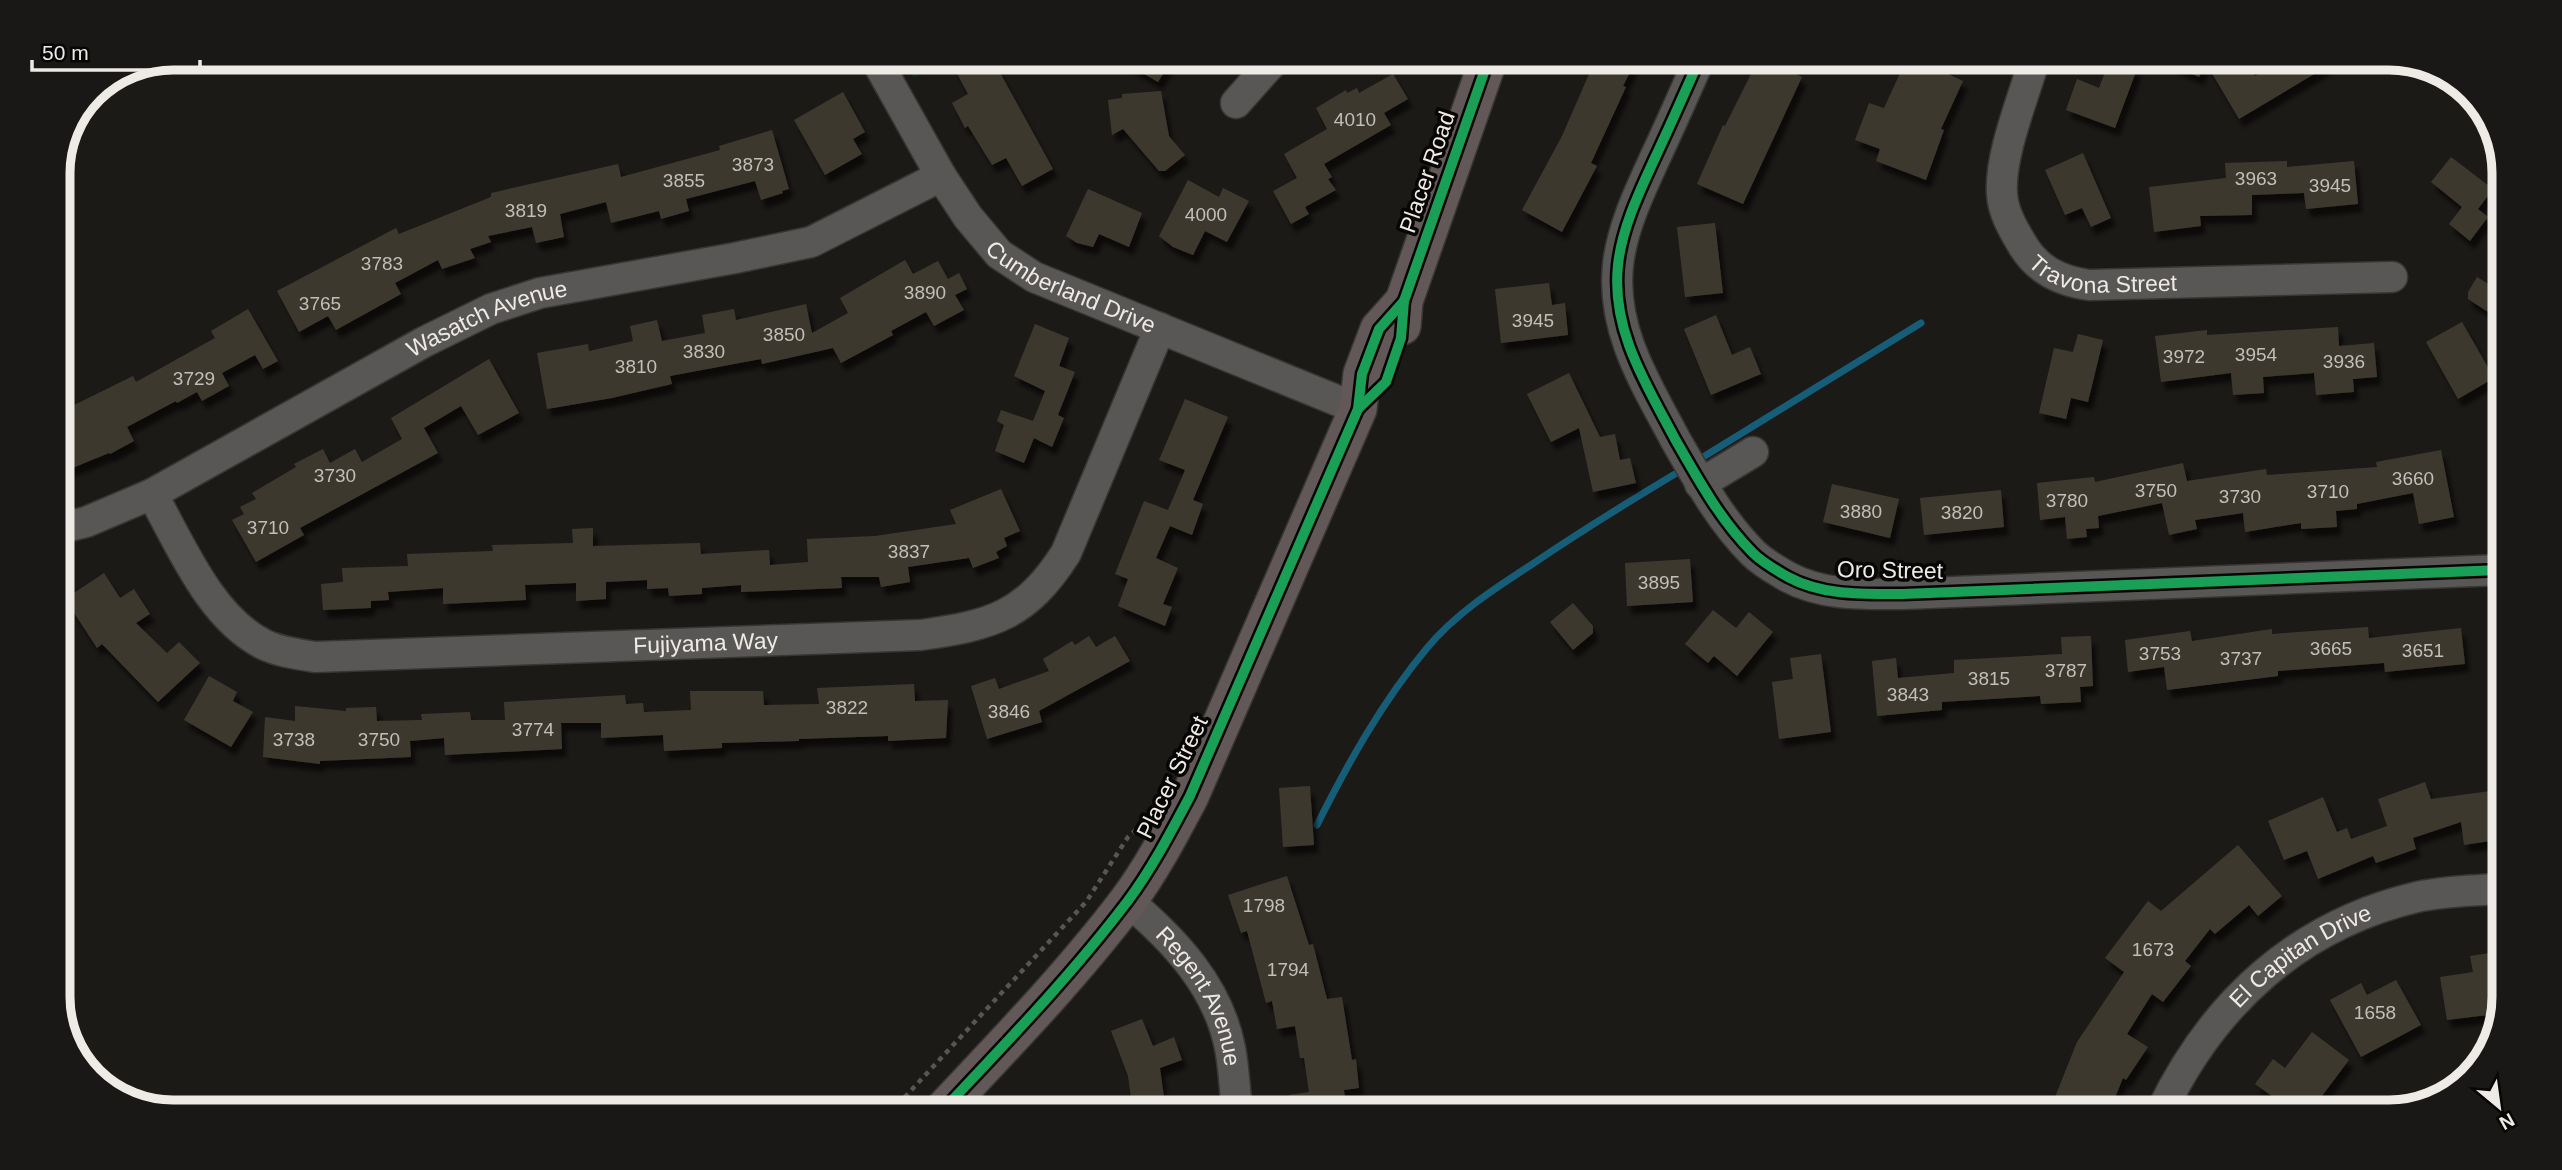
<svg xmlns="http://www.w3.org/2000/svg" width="2562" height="1170" viewBox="0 0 2562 1170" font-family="Helvetica,sans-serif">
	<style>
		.green { fill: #152c13 }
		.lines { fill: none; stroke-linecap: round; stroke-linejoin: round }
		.stream { stroke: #165d78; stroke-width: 7 }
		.building { fill: #3e382f; filter: url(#shadow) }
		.minor-casing { stroke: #383634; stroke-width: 33 }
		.major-casing { stroke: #383634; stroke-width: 40 }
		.path { stroke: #585653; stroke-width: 4.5; stroke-dasharray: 5 5; stroke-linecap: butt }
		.minor { stroke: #595755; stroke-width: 30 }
		.major { stroke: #635858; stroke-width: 37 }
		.cycleway-casing { stroke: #070604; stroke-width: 15 }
		.cycleway { stroke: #1a9f57; stroke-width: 10 }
		.labels { text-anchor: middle; stroke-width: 7; stroke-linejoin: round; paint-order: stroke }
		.number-label { font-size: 19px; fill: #c2beb8 }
		.street-label { font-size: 23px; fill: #eeeae6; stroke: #070604 }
		.rim { fill: none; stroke: #eeeae6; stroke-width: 9 }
	</style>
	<defs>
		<filter id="shadow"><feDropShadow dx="4.5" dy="8" stdDeviation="2" flood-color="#0009"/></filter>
	</defs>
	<rect width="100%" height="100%" fill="#1c1a17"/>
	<path class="green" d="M903,58H952L914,78Z"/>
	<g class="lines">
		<g class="stream">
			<path d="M1695,462L1921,323"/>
			<path d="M1317,825C1348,763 1382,702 1427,648C1455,614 1494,589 1531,565C1581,531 1633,499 1685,468"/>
			<path d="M789,1112L843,1108"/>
		</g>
	</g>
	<g class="building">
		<path d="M974,58H992L1053,169L1022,186L1006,158L992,165L968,126L965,128L952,103L968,94L954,68Z"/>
		<path d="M1117,58H1173L1158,82Z"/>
		<path d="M1596,58H1637L1623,86L1626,87L1591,163L1597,166L1562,232L1522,210L1562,136Z"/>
		<path d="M1759,58H1763L1802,77L1743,204L1697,184L1723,125L1725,126Z"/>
		<path d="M1907,58H1953L1946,73L1963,81L1941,129L1944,130L1926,180L1876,161L1880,149L1855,140L1869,103L1884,108Z"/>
		<path d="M2156,58H2244L2255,76L2285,58H2341L2239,119L2206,63L2199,77Z"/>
		<path d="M2110,59L2137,69L2115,128L2066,110L2077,79L2099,88Z"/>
		<path d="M1393,74L1408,99L1384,113L1391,125L1324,164L1332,177L1328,179L1336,190L1305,207L1309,214L1291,224L1273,191L1297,178L1284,154L1327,129L1316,108L1346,90L1347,93L1357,88L1359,93Z"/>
		<path d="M1161,91L1169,136L1185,155L1165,171H1159L1123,129L1112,135L1108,100L1122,98V94Z"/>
		<path d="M843,92L865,132L853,139L862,154L825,175L794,120Z"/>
		<path d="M772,130L789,189L782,191L783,193L761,200L755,181L686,199L689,211L661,219L659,211L611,223L606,202L560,214L564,237L536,243L532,227L488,236L491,242L470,249L475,258L442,269L438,260L395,283L401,294L336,330L328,316L299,332L277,291L396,228L399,234L491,197V193L618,164L621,177L720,150L719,146Z"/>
		<path d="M2083,153L2111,218L2091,227L2082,208L2065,215L2045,170Z"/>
		<path d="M2451,157L2493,189L2478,209L2488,217L2470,241L2449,224L2462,207L2431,182Z"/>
		<path d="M2287,161V167L2354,161L2358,204L2306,209L2304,193L2252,195V215L2200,216L2201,226L2154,232L2149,187L2226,178L2225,163Z"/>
		<path d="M1188,180L1219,197L1223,188L1249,201L1227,242L1205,231L1193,255L1173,247L1159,236Z"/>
		<path d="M1088,189L1142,213L1129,247L1099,234L1093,247L1077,243L1066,236Z"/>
		<path d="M1715,223L1723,293L1685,297L1677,227Z"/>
		<path d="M905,260L913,274L938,261L948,279L959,273L967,289L955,295L964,310L934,326L926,312L891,331L893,335L841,363L833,348L762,364L761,359L670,376L672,384L612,398L547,409L537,353L588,344L589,351L633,341L630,326L657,320L662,341L705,333L702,315L734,309L736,320L806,304L812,333L848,313L840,298Z"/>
		<path d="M2477,277L2503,293L2502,321L2468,299V292Z"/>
		<path d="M1549,283L1552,305L1565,303L1568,335L1501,343L1495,289Z"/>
		<path d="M248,309L278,361L263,369L255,355L222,373L229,386L202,401L197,392L177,403L176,401L127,427L134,441L110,454L109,453L65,471L58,454V413L133,376L136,382L215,338L211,331Z"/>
		<path d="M1716,315L1732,355L1750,347L1761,374L1711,395L1684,329Z"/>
		<path d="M2462,322L2494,378L2458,399L2426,342Z"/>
		<path d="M1035,324L1069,338L1059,366L1075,372L1058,415L1064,418L1052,447L1034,438L1024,463L995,451L1004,425L997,421L1001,410L1033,421L1045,391L1014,376Z"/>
		<path d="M2338,327L2339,346L2374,343L2377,377L2353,379L2354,392L2316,395L2314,373L2263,377L2264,393L2233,395L2231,373L2161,382L2155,336L2207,330V335Z"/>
		<path d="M2078,334L2103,340L2088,402L2071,398L2066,419L2039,413L2054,348L2073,352Z"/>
		<path d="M489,359L519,413L478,435L461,406L424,428L438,453L300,528L304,535L256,562L232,520L244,514L240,507L256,499L252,493L296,467L294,464L323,449L330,463L355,449L362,462L402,439L391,418Z"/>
		<path d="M1569,373L1600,437L1615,434L1620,460L1630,458L1636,483L1593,492L1579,428L1551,442L1527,394Z"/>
		<path d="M1185,399L1228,417L1193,500L1203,504L1192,535L1170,526L1156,558L1178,568L1163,604L1172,607L1165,626L1118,606L1128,579L1115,574L1144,501L1168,510L1185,470L1159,460Z"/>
		<path d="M2441,450L2454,517L2419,524L2413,493L2357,504V509L2336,511L2337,527L2301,529V523L2245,532L2243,513L2195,520L2197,529L2169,535L2162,503L2098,516L2099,528L2086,529L2087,537L2067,539L2065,517L2040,520L2037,483L2094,477L2095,482L2183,463L2187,481L2266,469L2267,475L2377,467L2376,462Z"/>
		<path d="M1832,484L1899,499L1890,538L1823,522Z"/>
		<path d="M1001,489L1020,531L1004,538L1007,546L996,552L999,558L973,568L969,558L908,567L910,582L881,587L879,577H841L842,588L741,592V585L702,588V594L669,596L668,588L647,589V580L606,582V599L576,601V583L525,585L526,600L443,604V588L388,592L389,600L371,601V608L323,610L321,584L343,582L342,568L408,566L407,554L493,551L492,545L573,543L572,529L593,528V546L700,543L701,554L769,550L770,565L808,562L807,539L875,536L956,524L950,510Z"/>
		<path d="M2001,490L2004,527L1924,535L1920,498Z"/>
		<path d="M1690,559L1693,602L1627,606L1625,563Z"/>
		<path d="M104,573L120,598L134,589L150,614L136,623L167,653L179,642L200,663L158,702L102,644L97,648L65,599Z"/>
		<path d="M1573,603L1593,626V633L1573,650L1550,622Z"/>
		<path d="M1713,610L1736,628L1749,612L1773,632L1737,676L1714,656L1708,663L1685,644Z"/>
		<path d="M2368,627L2369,638L2461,628L2465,664L2385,672L2384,663L2278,671V676L2167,690L2164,667L2128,672L2125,640L2190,631L2192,641L2272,629V634Z"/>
		<path d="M1089,636L1096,647L1115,636L1130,661L1039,711L1042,722L987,739L971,686L995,678L999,689L1049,671L1043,659L1072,641L1075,645Z"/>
		<path d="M2091,636L2093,686L2080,687L2081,702L2041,704L2040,696L1942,702V710L1877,716L1872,661L1896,658L1898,678L1954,673V660L2062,654L2061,637Z"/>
		<path d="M1821,654L1831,732L1779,739L1772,682L1793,679L1790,658Z"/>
		<path d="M209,676L237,692L233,701L253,712L231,747L184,720Z"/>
		<path d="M914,684L915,701L948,700L946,738L888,741V736L799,739V741L722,743V748L664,751L663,735L601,738V723H561L562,749L445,755L444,738L410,741L411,757L320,761V764L263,757L265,717L295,721V706L346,711V708L376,707L377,721L422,720L421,714L470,712L471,720H505L504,702L625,695L626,704L643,703L644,712L691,710L690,691H763L764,705L819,704L817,688Z"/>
		<path d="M2425,782L2431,799L2498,790L2497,840L2464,845L2461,822L2413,838L2416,849L2376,863L2373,856L2318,879L2307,851L2284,860L2268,821L2323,797L2337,832L2347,828L2351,839L2387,826L2378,799Z"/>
		<path d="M1310,786L1314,845L1283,847L1279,788Z"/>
		<path d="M2238,845L2282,896L2258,916L2249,905L2215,934L2210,929L2185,961L2191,966L2163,1002L2152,994L2127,1034L2148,1047L2126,1080L2123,1078L2109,1112H2049L2077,1042L2124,972L2105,958L2148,901L2161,911Z"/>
		<path d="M1287,876L1309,945L1313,944L1327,999L1342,997L1352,1060L1356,1059L1359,1088L1344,1090L1347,1112H1291L1289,1095L1309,1092L1304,1058H1300L1295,1026L1277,1029L1272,1001L1266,1003L1247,931L1241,933L1228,895Z"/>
		<path d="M2496,952V1014L2447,1020L2440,977L2473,972L2470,956Z"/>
		<path d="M2396,980L2421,1025L2361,1057L2330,1000L2361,983L2367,995Z"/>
		<path d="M1142,1019L1153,1046L1174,1037L1182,1060L1160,1068L1166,1112H1133L1128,1076L1111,1031Z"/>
		<path d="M2312,1032L2349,1060L2310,1112H2294L2255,1084L2273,1059L2285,1068Z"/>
	</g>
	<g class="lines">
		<defs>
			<g id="minor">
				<path id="s1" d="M875,58L941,176L968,217L999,254L1034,277L1358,409"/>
				<path d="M1700,58C1685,92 1670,126 1654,160C1639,193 1622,228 1618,265C1611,330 1646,384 1675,439C1698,479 1720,520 1753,553C1763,563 1776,570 1788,577C1823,596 1864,594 1903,594L2500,570"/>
				<path id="s2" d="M2035,58C2024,96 1999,156 2002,194C2003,212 2013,229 2022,244C2037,270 2060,281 2089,285L2392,277"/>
				<path d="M1236,103L1276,58"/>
				<path d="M1700,484L1753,452"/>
				<path id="s3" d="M152,494C181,545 209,616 263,644C279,652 297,654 315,657L921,635C992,625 1026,616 1066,553L1160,328"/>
				<path id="s4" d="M58,529L86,522L152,494L424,342L491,309L540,293L735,258L811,242L941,176"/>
				<path id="s5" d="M1128,901C1174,940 1218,986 1230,1048C1234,1069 1235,1091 1237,1112"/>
				<path id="s6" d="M2161,1112C2213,1003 2298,925 2417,897C2443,891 2470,891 2497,889"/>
			</g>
			<g id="major">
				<path d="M1402,326L1404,301L1489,58"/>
				<path d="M941,1112C1005,1044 1070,977 1127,902C1151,870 1171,832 1190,796L1358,409L1362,374L1379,329L1404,301"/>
			</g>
		</defs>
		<use href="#minor" class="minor-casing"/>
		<use href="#major" class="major-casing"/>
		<path class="path" d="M891,1112L1086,902L1128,837L1137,829"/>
		<use href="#minor" class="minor"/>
		<use href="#major" class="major"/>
		<defs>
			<g id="cycleway">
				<path d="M1700,58C1685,92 1670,126 1654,160C1639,193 1622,228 1618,265C1611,330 1646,384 1675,439C1698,479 1720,520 1753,553C1763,563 1776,570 1788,577C1823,596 1864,594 1903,594L2500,570"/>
				<path d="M1358,409L1386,382L1401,338L1404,301L1489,58"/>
				<path d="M941,1112C1005,1044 1070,977 1127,902C1151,870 1171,832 1190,796L1358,409L1362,374L1379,329L1404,301"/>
			</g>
		</defs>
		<use href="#cycleway" class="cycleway-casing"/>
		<use href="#cycleway" class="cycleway"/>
	</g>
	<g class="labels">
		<g class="number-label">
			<text x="1355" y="126">4010</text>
			<text x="753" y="171">3873</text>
			<text x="2256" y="185">3963</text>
			<text x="684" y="187">3855</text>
			<text x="2330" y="192">3945</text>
			<text x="526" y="217">3819</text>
			<text x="1206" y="221">4000</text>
			<text x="382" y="270">3783</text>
			<text x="925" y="299">3890</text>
			<text x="320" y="310">3765</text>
			<text x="1533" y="327">3945</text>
			<text x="784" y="341">3850</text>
			<text x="704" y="358">3830</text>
			<text x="2256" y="361">3954</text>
			<text x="2184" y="363">3972</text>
			<text x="2344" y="368">3936</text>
			<text x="636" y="373">3810</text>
			<text x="194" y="385">3729</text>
			<text x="335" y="482">3730</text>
			<text x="2413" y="485">3660</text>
			<text x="2156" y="497">3750</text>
			<text x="2328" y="498">3710</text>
			<text x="2240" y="503">3730</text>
			<text x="2067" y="507">3780</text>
			<text x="1861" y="518">3880</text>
			<text x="1962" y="519">3820</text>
			<text x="268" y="534">3710</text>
			<text x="909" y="558">3837</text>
			<text x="1659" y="589">3895</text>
			<text x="2331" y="655">3665</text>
			<text x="2423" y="657">3651</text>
			<text x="2160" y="660">3753</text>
			<text x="2241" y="665">3737</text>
			<text x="2066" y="677">3787</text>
			<text x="1989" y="685">3815</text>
			<text x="1908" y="701">3843</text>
			<text x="847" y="714">3822</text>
			<text x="1009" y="718">3846</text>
			<text x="533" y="736">3774</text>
			<text x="294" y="746">3738</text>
			<text x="379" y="746">3750</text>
			<text x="1264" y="912">1798</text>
			<text x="2153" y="956">1673</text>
			<text x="1288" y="976">1794</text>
			<text x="2375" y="1019">1658</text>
		</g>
		<g class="street-label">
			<text transform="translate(1427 172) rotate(-71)" y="8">Placer Road</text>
			<text dy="8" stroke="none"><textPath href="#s2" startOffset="289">Travona Street</textPath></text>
			<text dy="8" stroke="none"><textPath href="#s1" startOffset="312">Cumberland Drive</textPath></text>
			<text dy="8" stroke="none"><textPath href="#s4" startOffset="480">Wasatch Avenue</textPath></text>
			<text transform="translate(1890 570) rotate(1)" y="8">Oro Street</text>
			<text dy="8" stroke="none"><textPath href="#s3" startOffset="634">Fujiyama Way</textPath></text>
			<text transform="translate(1172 777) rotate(-64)" y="8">Placer Street</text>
			<text dy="8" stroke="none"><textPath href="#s6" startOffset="214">El Capitan Drive</textPath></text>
			<text dy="8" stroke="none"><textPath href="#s5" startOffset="122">Regent Avenue</textPath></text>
		</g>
	</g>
	<path d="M0 0H2562V1170H0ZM173 70H2389A103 103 0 0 1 2492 173V997A103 103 0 0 1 2389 1100H173A103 103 0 0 1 70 997V173A103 103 0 0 1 173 70Z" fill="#191816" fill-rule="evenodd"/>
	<path class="rim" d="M173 70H2389A103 103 0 0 1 2492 173V997A103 103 0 0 1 2389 1100H173A103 103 0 0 1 70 997V173A103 103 0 0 1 173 70Z"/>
	<g transform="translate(2499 1107) rotate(151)" stroke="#070604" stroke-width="5" paint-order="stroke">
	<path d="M0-5L12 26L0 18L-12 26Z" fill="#eeeae6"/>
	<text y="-10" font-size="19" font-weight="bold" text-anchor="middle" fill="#eeeae6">N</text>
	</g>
	<path d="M32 60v10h168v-10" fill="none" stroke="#eeeae6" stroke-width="3.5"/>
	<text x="42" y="60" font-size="21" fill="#eeeae6" stroke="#070604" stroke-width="5" paint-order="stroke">50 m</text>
</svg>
